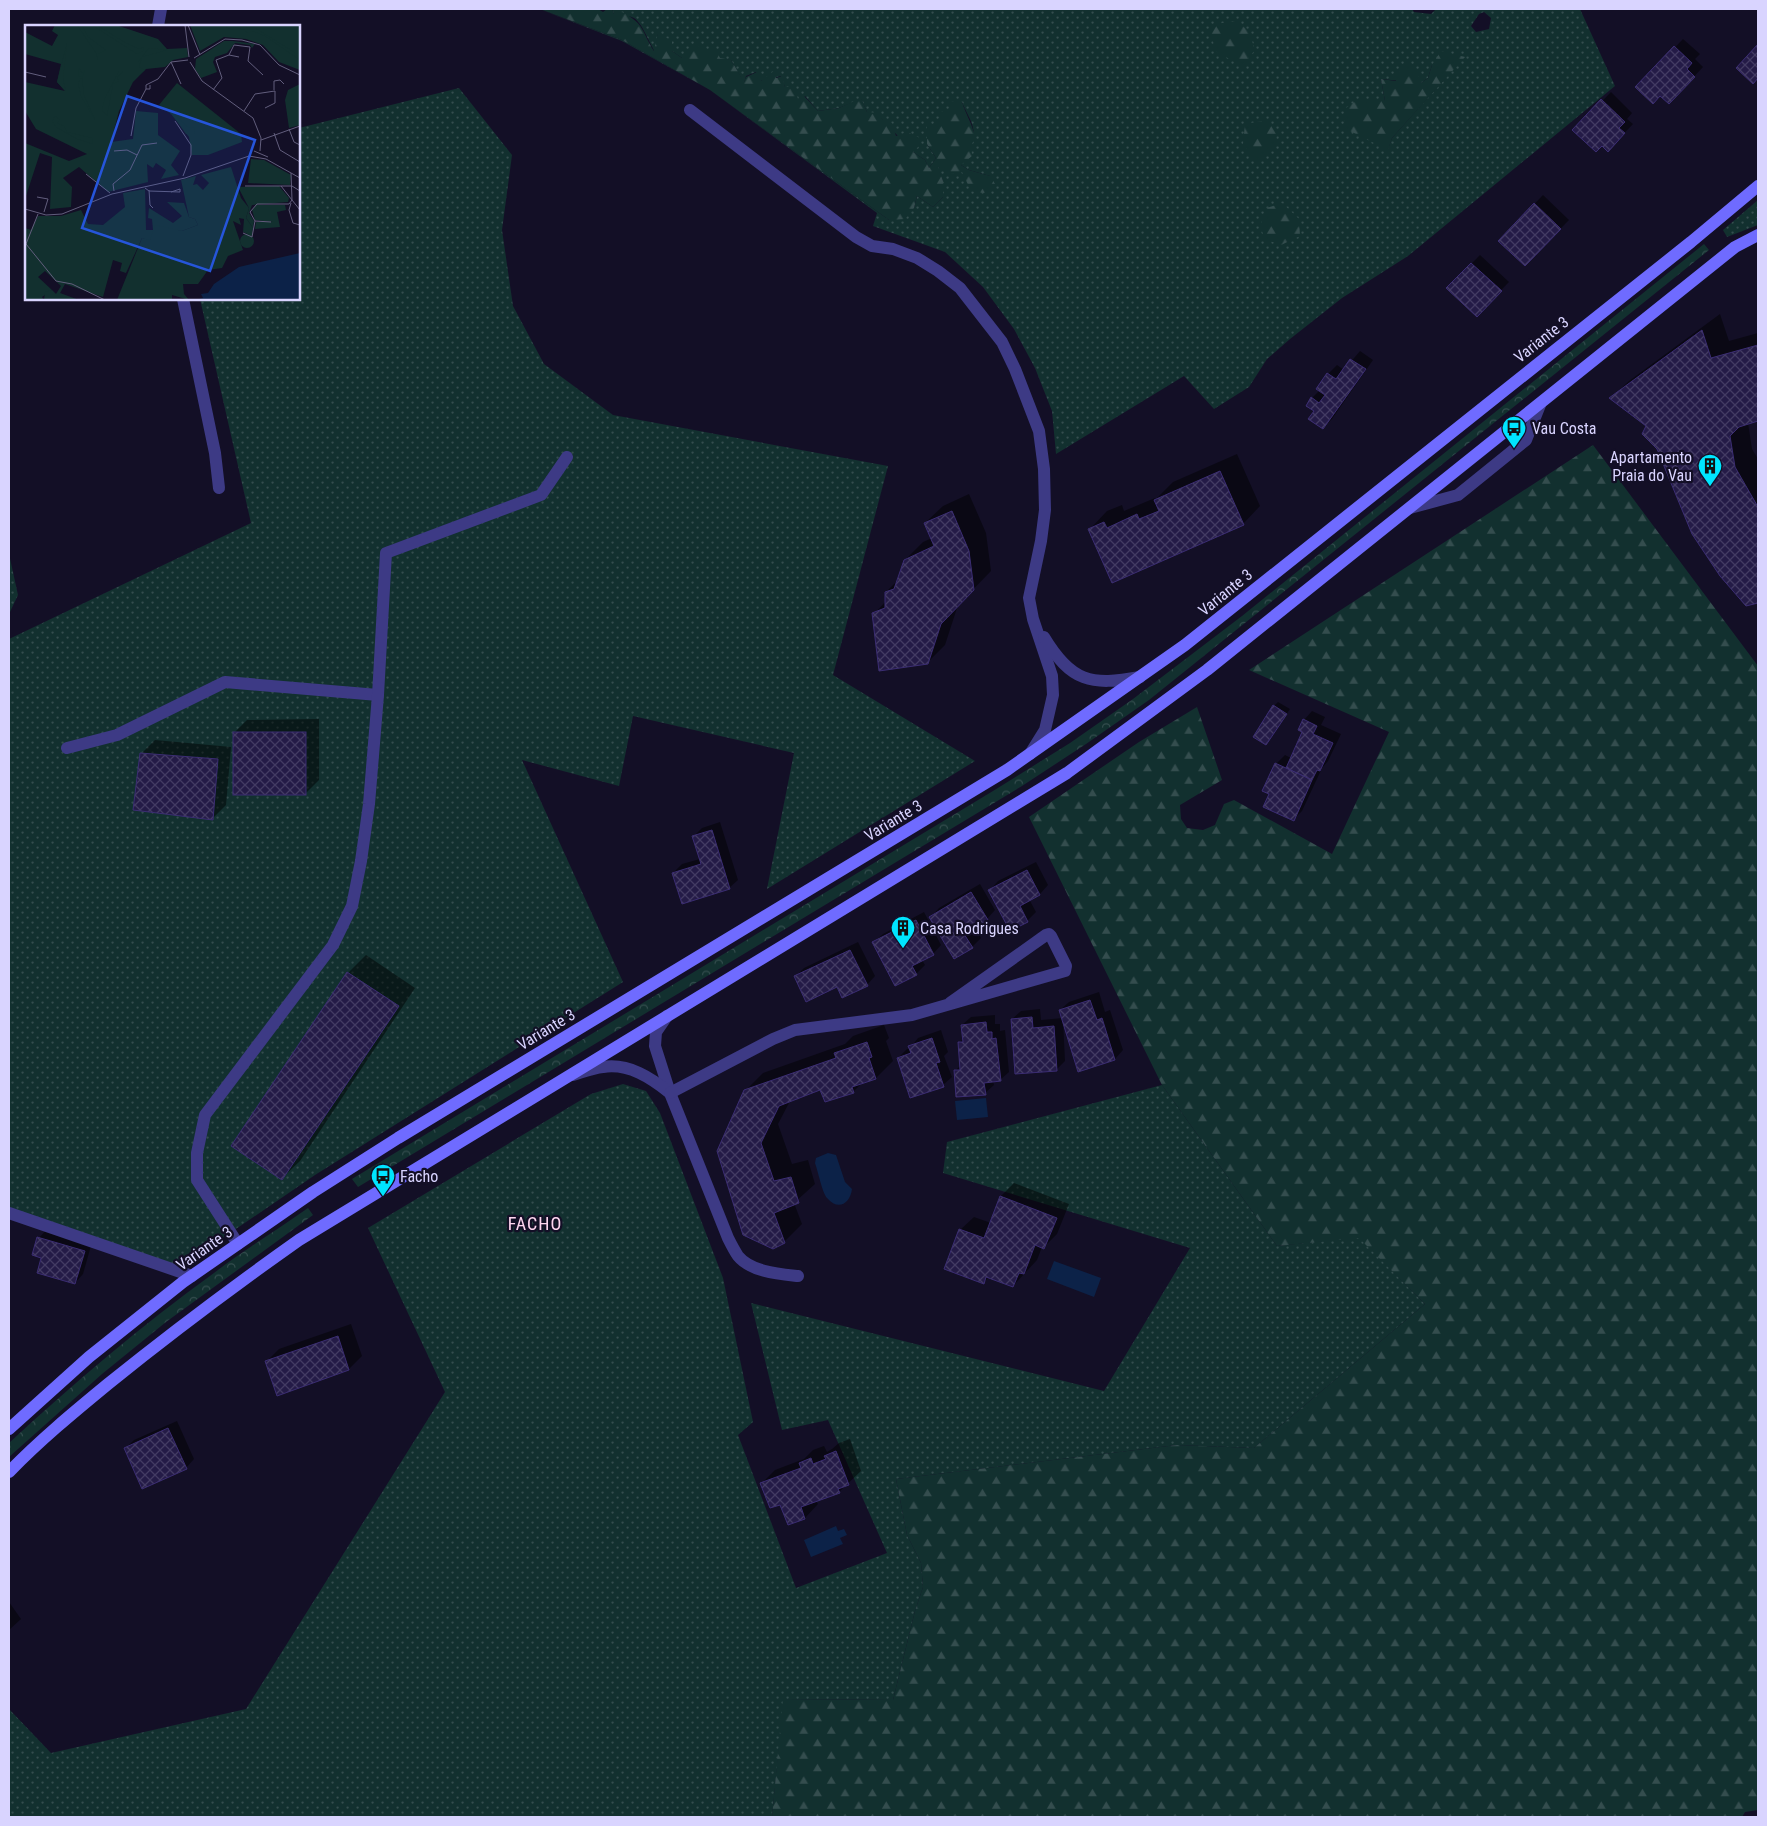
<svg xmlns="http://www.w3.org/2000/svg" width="1767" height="1826" viewBox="0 0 1767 1826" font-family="'Roboto Condensed',sans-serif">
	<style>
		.grass { fill: url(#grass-dots); fill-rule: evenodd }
		.forest { fill: url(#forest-firs) }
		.park { fill: url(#park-crowns) }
		.water { fill: #0c2248 }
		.shadow { fill: #0007 }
		.building { fill: url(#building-cross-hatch); stroke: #3b2d73 }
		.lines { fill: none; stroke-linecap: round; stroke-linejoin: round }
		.lane { stroke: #3d3a85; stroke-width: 12 }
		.street { stroke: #3d3a85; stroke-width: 12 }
		.secondary { stroke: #6f6bff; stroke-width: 12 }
		.labels { text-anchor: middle; stroke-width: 4.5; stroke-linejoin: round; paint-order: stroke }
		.street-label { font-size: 16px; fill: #d9d4ff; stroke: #130f26 }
		.poi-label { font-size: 16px; fill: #d9d4ff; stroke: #130f26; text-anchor: start }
		.neighbourhood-label { font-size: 18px; letter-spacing: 1px; fill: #ffd6f0; stroke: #130f26 }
		.inset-road { fill: none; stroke: #625e7d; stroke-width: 1 }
		.view { fill: #2655da; fill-opacity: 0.15; stroke: #2655da; stroke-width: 2.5 }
		.inset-edge { fill: none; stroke: #d9d4ff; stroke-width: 2.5 }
	</style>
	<defs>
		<pattern id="grass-dots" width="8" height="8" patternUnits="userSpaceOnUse" patternTransform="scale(1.25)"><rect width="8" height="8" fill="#12302f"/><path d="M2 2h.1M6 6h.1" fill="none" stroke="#344d4e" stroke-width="1.8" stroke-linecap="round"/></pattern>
		<pattern id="forest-firs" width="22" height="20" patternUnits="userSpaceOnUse" patternTransform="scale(1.25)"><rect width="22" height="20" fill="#12302f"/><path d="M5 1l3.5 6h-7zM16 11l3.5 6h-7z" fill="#344d4e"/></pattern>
		<pattern id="park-crowns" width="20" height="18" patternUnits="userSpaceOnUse" patternTransform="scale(1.25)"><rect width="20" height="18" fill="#12302f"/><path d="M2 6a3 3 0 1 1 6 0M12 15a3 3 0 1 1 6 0" fill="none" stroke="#344d4e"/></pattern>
		<pattern id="building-cross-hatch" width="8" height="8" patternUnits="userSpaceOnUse" patternTransform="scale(1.25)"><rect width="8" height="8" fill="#241b47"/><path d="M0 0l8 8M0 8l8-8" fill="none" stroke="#433b63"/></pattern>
	</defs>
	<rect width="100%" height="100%" fill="#130f26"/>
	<g class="grass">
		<path d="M539,9L622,40L710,90L889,220L914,208L917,196L933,207L943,197V181L937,167L990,176L969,170L961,165C966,155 976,140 973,128C972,121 965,110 962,102C944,114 937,125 927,144L936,158L929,168L925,160L913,152L882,119L867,112L861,99L839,108L818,111L805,96L799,103L785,87L781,76L760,81L756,72L746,76L744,83L731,60L682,58L672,51L658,34L655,52C649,42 642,23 634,18C628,15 620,15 614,14L612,9H1412L1414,12L1431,14L1436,9H1580L1615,86L1408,256L1342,298L1290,339L1267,359L1249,387L1214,409L1184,376L1056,454L1052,411L1035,368L1014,329L983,287L945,252L873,226L877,213L710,90L622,41ZM1484,12L1491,18L1489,29L1476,32L1471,26L1479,14ZM1464,57L1392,138L1388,149L1366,103L1385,101L1381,79L1421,83L1428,78L1432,65Z"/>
		<path d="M459,88L512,155L502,230L513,306L544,364L613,415L888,466L833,675L975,761L767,889L794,753L633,716L619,786L522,760L623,982L315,1175L173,1272L9,1209V639L251,523L200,299H299V128Z"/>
		<path d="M1758,200V225L1727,237L1723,230Z"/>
		<path d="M9,554L18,595L9,614Z"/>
		<path d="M623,1084L646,1091L660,1113L723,1278L753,1422L738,1435L796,1588L887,1553L828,1420L782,1430L751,1303L1104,1391L1190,1248L943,1173L947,1142L1162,1085L1277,1246L1359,1237L1425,1304L1254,1448L1177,1445L896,1479L907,1535L921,1563L923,1587L915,1611L893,1700L784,1699L772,1817H9V1709L51,1753L246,1709L445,1392L368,1228L591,1094Z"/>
	</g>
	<g class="forest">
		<path d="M540,9H598L603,12L607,9H612L614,14L622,12C646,25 641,31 654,51L658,33L672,41V51L682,58L685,52L695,45L717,52L720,58L731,60L744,82L746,77L757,72L761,81L775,70L776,78L782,76L785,87H794L799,102L804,96L818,111L839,108L861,98L867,112L879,113L882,119L892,123L896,136L907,132L920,138L919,146L913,152L925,160L929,168L936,158L927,144V125L938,123L940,112L951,109L949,101L962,102C966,115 973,125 975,138L971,146L972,156L961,165L969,170L990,176L995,184L984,193L971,191L962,172L952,174L938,167L943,181V197L933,207L917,196L914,208L905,219L889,220L710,90L622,40Z"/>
		<path d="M1238,21L1249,32L1255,50L1242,66L1217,52L1209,31L1222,23Z"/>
		<path d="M1441,51L1465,57L1392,138L1388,150L1344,128L1346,108L1362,97L1366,103L1371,98L1385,101L1381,79L1396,81V75L1407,65L1416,69L1421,83L1428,78L1432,65Z"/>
		<path d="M1268,120L1277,132L1275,148L1256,161L1243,144L1245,124Z"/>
		<path d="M1282,203L1299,219L1300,236L1281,245L1265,239L1260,226L1267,208Z"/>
		<path d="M1593,445L1758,666V1810L1745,1812L1742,1817H772L783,1699L893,1700L915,1611L923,1587L921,1563L907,1535L896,1479L1177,1445L1254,1448L1425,1304L1359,1238L1277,1246L1162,1085L1029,817L1139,742L1197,707L1222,780L1180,805L1181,819L1187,828L1203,830L1215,825L1224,804L1234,800L1332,854L1389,732L1249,670Z"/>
	</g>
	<g class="park">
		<path d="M1704,244L1709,250L1149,700L1086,744L1022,786L358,1187L352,1179L993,791L1070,743L1133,699L1242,616Z"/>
		<path d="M308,1208L313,1215L166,1322L102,1374L9,1457V1443C74,1383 142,1325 214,1273C244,1250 277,1230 308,1208Z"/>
	</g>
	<g class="water">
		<path d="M986,1098L988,1117L957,1120L955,1101Z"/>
		<path d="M828,1153L836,1155L845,1182L852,1189C850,1204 838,1211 827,1198C822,1192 818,1171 815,1163L816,1158Z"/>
		<path d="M1054,1261L1101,1278L1094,1297L1047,1279Z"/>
		<path d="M836,1526L838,1531L844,1529L847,1535L840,1538L843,1544L811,1557L804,1540Z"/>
	</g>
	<g class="shadow">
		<path d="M1683,39L1700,54L1695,59L1703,67L1669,103L1661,95L1637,87Z"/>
		<path d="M1611,92L1632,113L1627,119L1633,124L1608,150L1602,144L1574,130Z"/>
		<path d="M1543,195L1569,220L1525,265L1499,241Z"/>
		<path d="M1480,255L1509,282L1477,315L1448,288Z"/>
		<path d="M1720,314L1729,341L1758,333V419L1748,423L1752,449L1758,459V601L1746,605L1647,426L1611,398L1629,381Z"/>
		<path d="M1360,351L1373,360L1332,419L1323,428L1312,398L1320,390L1318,389L1328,374L1337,365L1344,370Z"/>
		<path d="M1237,454L1260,506L1243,524L1090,529L1107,511L1122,505L1124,511L1155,498L1156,499L1173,482Z"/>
		<path d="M969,494L986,533L991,571L958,605L945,645L927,663L874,614L886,601V592L898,580L905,560L923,542L932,538L925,523L943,506Z"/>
		<path d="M1278,702L1290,709L1266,744L1274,706Z"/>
		<path d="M1312,711L1325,717L1321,725L1341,734L1328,761L1322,768L1302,811L1293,820L1271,794L1276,764L1285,755L1291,758L1304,731V720Z"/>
		<path d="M319,719V780L306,793L234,733L247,720Z"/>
		<path d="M155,740L231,747L226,805L213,818L142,753Z"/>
		<path d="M720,822L738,880L729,888L673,873L682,864L700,859L694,836L702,828Z"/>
		<path d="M1036,862L1048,885L1040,894L1029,899L1036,912L1027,921L1010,930L990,890L998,881Z"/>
		<path d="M980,884L995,910L987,919L974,927L981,938L972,947L931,917L939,908Z"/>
		<path d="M924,912L941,945L933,954L922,960L925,965L916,974L896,985L874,942L883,934Z"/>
		<path d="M858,942L875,976L867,985H837L795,977L804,968Z"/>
		<path d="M366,955L415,988L300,1161L282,1178L348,973Z"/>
		<path d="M1099,992L1105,1012L1110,1010L1123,1050L1115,1059L1079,1070L1063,1020L1065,1061L1056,1070L1012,1019L1021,1011L1040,1009L1041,1020L1063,1018L1060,1010L1069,1002Z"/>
		<path d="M995,1015V1024H1000V1031L1005,1030L1009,1072L1000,1080L993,1081L994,1085L985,1093L955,1071L961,1065L959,1043L964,1038L962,1025L971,1017Z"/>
		<path d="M884,1025L889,1038L886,1041L893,1061L876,1078L862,1083L854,1091L826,1101L821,1089L790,1101L778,1124L792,1164L808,1160L815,1184L794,1203L802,1224L784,1242L773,1247L745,1091L763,1073L845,1044L853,1036Z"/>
		<path d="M941,1030L948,1052L944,1056L952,1077L943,1085L898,1058L907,1049L910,1048L918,1038Z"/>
		<path d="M1014,1183L1069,1204L1057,1234L1044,1247H1042L1037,1260L1013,1286L989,1277L984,1282L960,1230L974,1217L991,1223L1001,1196Z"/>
		<path d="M47,1229L92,1242L83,1274L75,1283L43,1257L39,1238Z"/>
		<path d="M351,1324L362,1356L349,1369L266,1362L279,1349Z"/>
		<path d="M177,1421L194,1459L186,1468L126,1448L134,1440Z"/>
		<path d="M850,1439L861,1471L839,1492L816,1501L818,1504L805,1518L788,1524L781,1503L762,1483L775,1470L804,1459L813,1450L824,1446L827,1452L832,1449L839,1443Z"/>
		<path d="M9,1602L21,1619L9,1630Z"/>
	</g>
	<g class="building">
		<path d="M1758,44V78L1753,84L1736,68Z"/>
		<path d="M1674,46L1692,63L1687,69L1695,77L1669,104L1660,96L1653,104L1635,87Z"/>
		<path d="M1601,99L1625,122L1619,128L1625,133L1608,152L1602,146L1596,152L1572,130Z"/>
		<path d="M1534,203L1561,229L1525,266L1498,241Z"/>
		<path d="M1471,263L1502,291L1477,317L1446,288Z"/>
		<path d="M1702,330L1711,358L1758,345V421L1739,427L1730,436L1735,467L1758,507V603L1746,606L1720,576L1692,534L1657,449L1642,434L1646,426L1609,398Z"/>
		<path d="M1350,359L1366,369L1323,429L1308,419L1314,411L1306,406L1311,397L1319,403L1325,395L1316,389L1327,373L1336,379Z"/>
		<path d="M1220,471L1244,525L1112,583L1088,529L1104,522L1107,528L1137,514L1139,519L1159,511L1154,500Z"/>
		<path d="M952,511L969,551L974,590L941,624L928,664L879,671L872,613L885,608V592L894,589L904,560L934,546L924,523Z"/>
		<path d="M1273,705L1287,714L1266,745L1253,737Z"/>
		<path d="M1303,719L1317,726L1313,734L1333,743L1320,771L1317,770L1312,780L1286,768L1302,732L1298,730Z"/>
		<rect x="233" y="732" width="73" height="63"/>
		<path d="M140,753L218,759L213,820L133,810Z"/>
		<path d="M1275,763L1312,780L1294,821L1263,807L1269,794L1262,791Z"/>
		<path d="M712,830L730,889L682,904L672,873L701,864L692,836Z"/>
		<path d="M1027,870L1040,895L1020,906L1028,922L1010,931L988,890Z"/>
		<path d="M971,892L988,920L964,934L973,948L954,959L929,917Z"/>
		<path d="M916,920L934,955L912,966L917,975L895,986L872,942Z"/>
		<path d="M850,950L868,986L842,998L837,987L806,1002L794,976Z"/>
		<path d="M347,972L399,1006L282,1180L231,1146Z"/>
		<path d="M1090,1000L1097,1020L1102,1018L1115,1060L1078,1072L1059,1010Z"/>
		<path d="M1032,1017L1033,1028L1054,1026L1057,1071L1015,1074L1011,1019Z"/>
		<path d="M986,1022L987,1032H992V1039L996,1038L1001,1081L984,1083L986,1095L956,1097L954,1070H960L958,1042H963L961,1025Z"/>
		<path d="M932,1038L940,1062L936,1063L944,1087L910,1098L897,1058L911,1053L908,1046Z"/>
		<path d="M867,1042L872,1057L869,1058L876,1079L852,1087L854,1093L825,1102L820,1090L779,1106L761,1143L774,1181L791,1177L799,1203L774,1213L785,1243L773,1249L743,1235L717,1151L744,1090L836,1058L834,1053Z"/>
		<path d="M1000,1196L1057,1218L1044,1249L1035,1245L1024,1274L1019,1273L1013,1287L986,1277L984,1284L944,1269L959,1229L984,1238Z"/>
		<path d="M37,1237L85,1251L75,1284L37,1273L41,1258L32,1255Z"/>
		<path d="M338,1336L349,1370L277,1396L265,1361Z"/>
		<path d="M168,1428L187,1469L142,1489L124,1448Z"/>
		<path d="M836,1451L849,1485L838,1489L840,1493L801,1507L805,1519L788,1525L780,1505L770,1508L760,1483L801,1468L799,1463L811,1458L813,1464L826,1459L824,1456Z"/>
	</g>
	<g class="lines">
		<path class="lane" d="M1410,508L1458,495L1526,440L1540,405"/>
		<g class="street">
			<path d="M158,26L161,9"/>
			<path d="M690,110L856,237L872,246L893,249L917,258L938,271L960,288L1002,342L1015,369L1039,431L1044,469L1045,510L1041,541L1029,598L1033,619L1052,676L1053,695L1045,730L1030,754"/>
			<path d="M183,299L215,453L219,488"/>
			<path d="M1044,637C1071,682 1091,686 1140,677"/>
			<path d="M67,748L117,735L225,682L378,695"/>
			<path d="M667,1016L656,1032L655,1046L670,1093L728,1238C731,1244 734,1250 738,1256C751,1272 779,1274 798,1276"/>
			<path d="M573,1075C583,1072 593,1068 603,1067C629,1063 651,1078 670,1093"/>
			<path d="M670,1093L773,1039L795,1030L912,1015L1065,971L1066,966L1051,936L1049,934L1046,935L950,1003"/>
			<path d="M9,1213L192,1276"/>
			<path d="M238,1244L197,1180V1153L205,1115L333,945L352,906L361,861L369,804L378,695L386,553L541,495L567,457"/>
		</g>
		<g class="secondary">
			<path d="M9,1429L89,1357L183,1282L313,1192L398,1138L1007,770L1185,645L1691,242L1758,186"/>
			<path d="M9,1472C40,1440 74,1412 108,1384C170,1334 234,1286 299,1240L1067,773L1207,670L1735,247L1758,235"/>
		</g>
	</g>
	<defs>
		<symbol id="bus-pin" viewBox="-11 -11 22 30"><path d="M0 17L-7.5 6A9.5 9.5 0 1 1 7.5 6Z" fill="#00e5ff" stroke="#130f26"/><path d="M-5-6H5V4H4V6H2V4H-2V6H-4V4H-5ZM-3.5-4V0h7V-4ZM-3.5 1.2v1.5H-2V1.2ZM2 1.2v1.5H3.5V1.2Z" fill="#111"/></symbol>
		<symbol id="building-pin" viewBox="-11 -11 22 30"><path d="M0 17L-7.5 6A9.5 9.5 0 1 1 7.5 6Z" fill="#00e5ff" stroke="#130f26"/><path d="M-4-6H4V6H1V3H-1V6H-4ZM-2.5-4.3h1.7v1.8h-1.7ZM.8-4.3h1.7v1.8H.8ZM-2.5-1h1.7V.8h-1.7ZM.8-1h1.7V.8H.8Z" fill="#111"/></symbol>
	</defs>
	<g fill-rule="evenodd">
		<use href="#bus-pin" x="1500" y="414" width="28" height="38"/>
		<use href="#building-pin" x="1696" y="452" width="28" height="38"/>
		<use href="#building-pin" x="889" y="914" width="28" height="38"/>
		<use href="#bus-pin" x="369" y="1162" width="28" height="38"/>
	</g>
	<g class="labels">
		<g class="street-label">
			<text transform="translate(1541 339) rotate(-38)" y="6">Variante 3</text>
			<text transform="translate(1225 592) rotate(-39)" y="6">Variante 3</text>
			<text transform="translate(893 820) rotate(-31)" y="6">Variante 3</text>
			<text transform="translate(546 1029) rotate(-31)" y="6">Variante 3</text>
			<text transform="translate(204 1248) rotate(-35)" y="6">Variante 3</text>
		</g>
		<g class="poi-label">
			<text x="1532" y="434">Vau Costa</text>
			<text x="1692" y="463" text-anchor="end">Apartamento<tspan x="1692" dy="18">Praia do Vau</tspan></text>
			<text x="920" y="934">Casa Rodrigues</text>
			<text x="400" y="1182">Facho</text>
		</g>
		<g class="neighbourhood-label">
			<text x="535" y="1230">FACHO</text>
		</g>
	</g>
	<g transform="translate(25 25)">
		<rect width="275" height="275" fill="#130f26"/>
		<path d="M30,0H91L133,14L142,24L162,23L163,32L148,35L140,42L121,44L108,57L94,86L86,117L108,114L111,86L133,88V110L155,126L146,140L154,150L136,154L141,145L131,138L128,143L122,139L123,157L83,167L54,142L38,153L47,162L46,182L25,184L27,132L15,128L0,174V118L44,136L62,129L11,104L0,86V57L40,66L32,57L36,39L0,29V7L27,21L33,10L27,6ZM165,0H275V45L254,37L238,20L221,14L199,12L175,26ZM199,16H208L230,19L227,23L225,20L210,18L202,28L190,32L188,37L192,47L176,53L170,44L171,34ZM152,58L216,109L217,117L183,130H167L164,112L146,89L134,80ZM275,59V100L264,103L260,75L263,65ZM226,134L239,135L266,150L265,160L223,158ZM254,161L264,173L263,177L227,180L224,188L229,196L228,203L221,193L224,183L213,162ZM120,164L121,205H128L127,194L123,193L124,183L148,198L157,191L142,177L159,178L164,192L170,194L173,200L157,206L130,204L125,216L117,213L101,248L95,246L97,238L88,235L78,272L40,259L34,270L31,269L36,261L20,246L13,252L27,265L17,272L19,275H0V203L6,205L13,191H36L56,185L63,199L78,200L100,182L98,168ZM231,180H260L261,185L252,187L255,202L230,204L231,197H248L230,195L227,185ZM215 216a7 7 0 1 1 14 0a7 7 0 1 1-14 0Z" fill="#12302f"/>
		<path d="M52,0H57L63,12L81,25L73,29V35L71,28ZM67,0L73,1L101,18L114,24L119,22L118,26L112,29ZM204,0L230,3L269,27L275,35L240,11L228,6L222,8L220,5L209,2L208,5L201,2ZM42,18L38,54L41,67L32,57ZM124,23L142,25L117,32L114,42L120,45L113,51V37ZM54,43L57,48L60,45L57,53L59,70L70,95L56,71L53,58L57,52L53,51ZM94,46H98L92,53L94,56L88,59L82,91L77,85L80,73ZM142,82L164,103L169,102L170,109H161ZM30,91L35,95L32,98L39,101L42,107L67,113L68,119L52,114L31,102L27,96ZM206,142L216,173L224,183L221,193L228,203L227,211L218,207L219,194L214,193L216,200L208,196L218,225L203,231L197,243L183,245L173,259H158L159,269L164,275L147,270V275H92L117,213L125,215L130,200L157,206L173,200L170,194L164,192L156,155L171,151L168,160L172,159L178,165L184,158L176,150ZM27,265L31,269L35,268L54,275H19L20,267Z" fill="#12302f"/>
		<path d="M275,228V275H170L178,273L176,269L183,268L189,259L214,242Z" fill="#0c2248"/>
		<path class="inset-road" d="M160,0L164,32M163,0L175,30M204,30L209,20L225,22L223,36L238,50M169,33L200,14L217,15L235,20L254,40L275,50M146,37L156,59M165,37L177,56L228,93L236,113L235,126M0,47L21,52M125,60V64H121V60L133,54L146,37L163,35M188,65L197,53L191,35L204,30L214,32M249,65V56L255,55L259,59M219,86L230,69L250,66V78L240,83M150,96L166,120V130L158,151M264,104L269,117L275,120M249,108L255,125L275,137M106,111L111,83L121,64M236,115L275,101M89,126L102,125L112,130M229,126L243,132M266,148L267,175L275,185M61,149L85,168M220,161H267L275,166M120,163L124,166L155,167V164L146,167M124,165L125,180L128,183M89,166L88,159L105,145L117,120L132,118M12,172L23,174L19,187M266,178L264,185L268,198L275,200M0,184L21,190L37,189L87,169L160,153L224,131L241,134L275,153M13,189L1,219L31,256L47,259L80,275M246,197L230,196L225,187L232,179H264L267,175L256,161M218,208L227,212L230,196"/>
		<path class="view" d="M102,71L230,115L185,246L57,203Z"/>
		<rect width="275" height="275" class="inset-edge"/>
	</g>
	<rect width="1767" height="1826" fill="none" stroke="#d9d4ff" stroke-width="20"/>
</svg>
